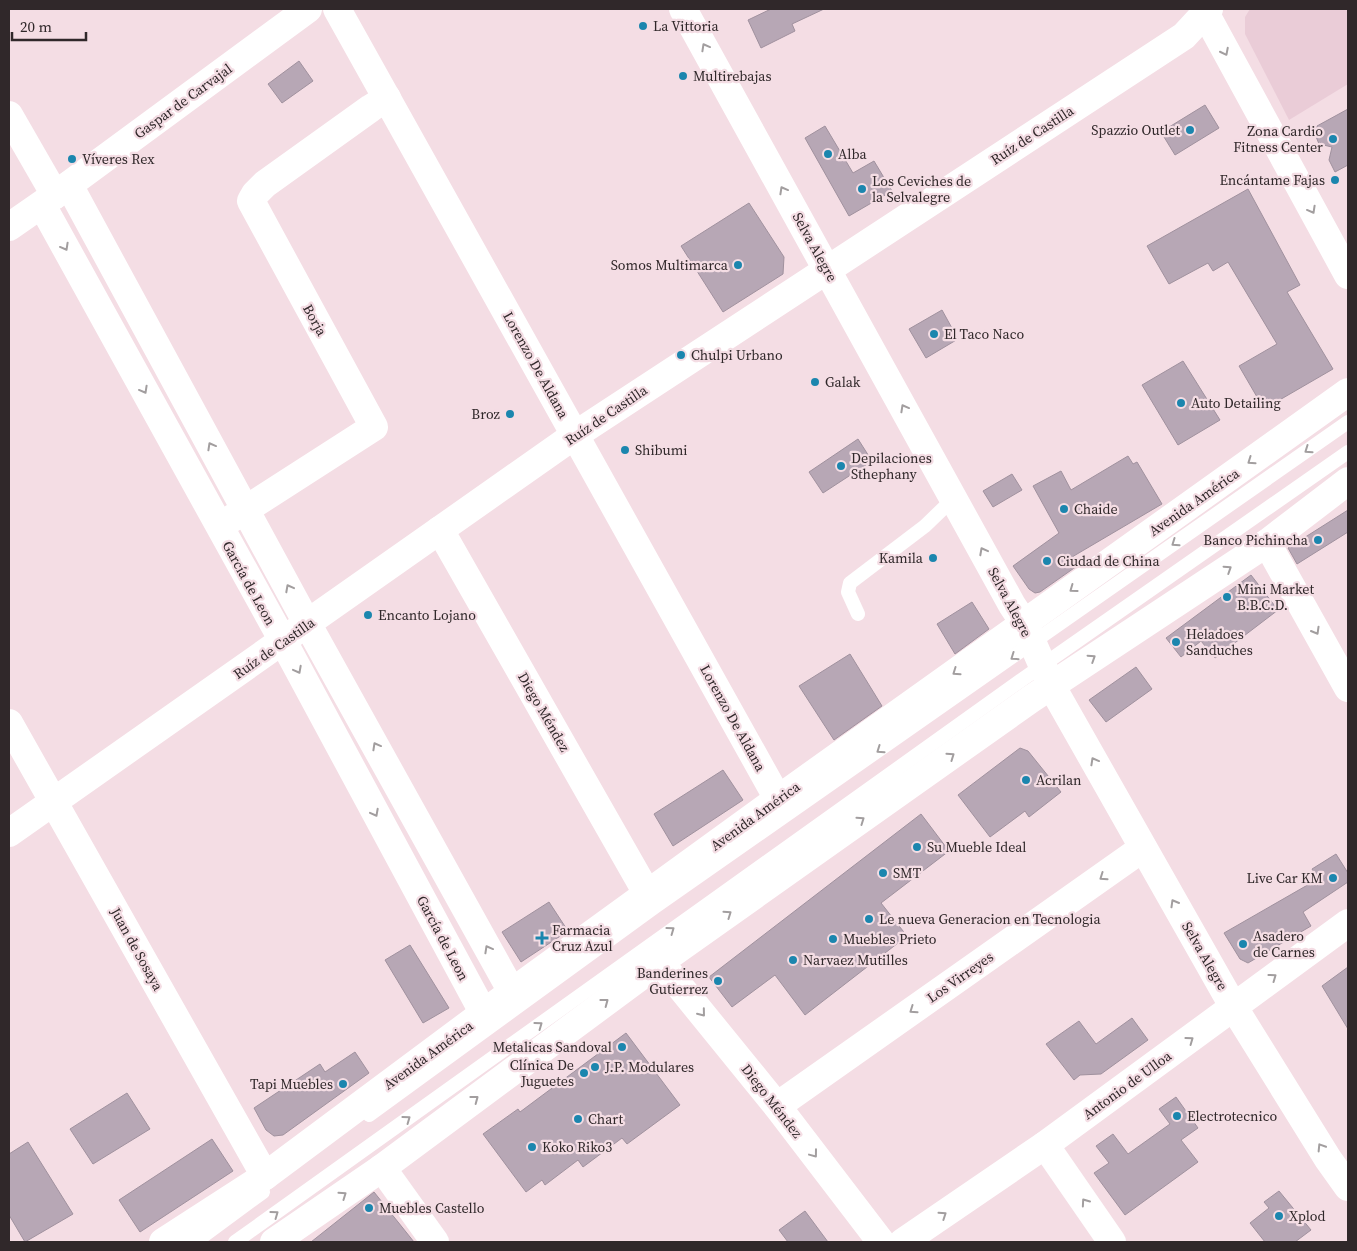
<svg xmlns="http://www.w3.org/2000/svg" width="1357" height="1251" viewBox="0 0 1357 1251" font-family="'Source Serif 4',serif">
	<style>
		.built { fill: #eaccd7 }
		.building { fill: #b7a7b5; stroke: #a0919e }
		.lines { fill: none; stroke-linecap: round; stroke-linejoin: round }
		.lane { stroke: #fff; stroke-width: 14 }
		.street { stroke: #fff; stroke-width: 28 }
		.secondary { stroke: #fff; stroke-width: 28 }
		.primary { stroke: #fff; stroke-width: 28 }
		.oneway { stroke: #a29e9f }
		.poi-dot { fill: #1b86ae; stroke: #f4dde4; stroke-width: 2 }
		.labels { text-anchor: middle; stroke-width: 4.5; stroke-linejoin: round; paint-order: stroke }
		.poi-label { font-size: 14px; fill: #30282a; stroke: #f4dde4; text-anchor: start }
		.street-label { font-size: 14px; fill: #30282a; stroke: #f4dde4 }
	</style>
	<rect width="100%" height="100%" fill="#f4dde4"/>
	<path class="built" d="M1250,9H1348V84L1289,120L1245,34V17Z"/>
	<g class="building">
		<path d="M771,9H824L792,24L795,31L761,48L748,20Z"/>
		<path d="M299,61L313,81L282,103L268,84Z"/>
		<path d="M1205,105L1219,128L1175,155L1161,132Z"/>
		<path d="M1348,109V165L1335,172L1329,160L1332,147L1319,144L1315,134L1317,126Z"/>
		<path d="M825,126L853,173L874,161L892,191L849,216L805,138Z"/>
		<path d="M1248,189L1300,285L1287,292L1333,369L1264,409L1239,366L1277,344L1228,262L1213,271L1208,263L1169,284L1147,246Z"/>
		<path d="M749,203L784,257L783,274L723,312L681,246Z"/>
		<path d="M942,310L958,339L926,358L909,329Z"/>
		<path d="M1183,361L1220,420L1178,445L1142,385Z"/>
		<path d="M858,439L872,461L823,493L809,472Z"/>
		<path d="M1128,456L1133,464L1137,462L1162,504L1072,557L1077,566L1040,592L1035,593L1029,589L1013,566L1059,533L1033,486L1061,471L1071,490Z"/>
		<path d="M1012,474L1022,490L993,507L983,491Z"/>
		<path d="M1348,510V532L1297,564L1288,548Z"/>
		<path d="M1251,575L1278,610L1215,658L1201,641L1181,657L1166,638Z"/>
		<path d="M972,602L989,629L955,654L937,624Z"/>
		<path d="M850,654L882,706L834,740L799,686Z"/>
		<path d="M1136,667L1152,689L1106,722L1089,700Z"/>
		<path d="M1020,748L1028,751L1061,792L1029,817L1025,811L990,837L958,795Z"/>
		<path d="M723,770L743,800L673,846L654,814Z"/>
		<path d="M921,814L949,851L881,903L907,936L805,1015L775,975L732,1007L709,977Z"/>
		<path d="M1336,854L1348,873V882L1303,912L1311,926L1248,963L1240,959L1224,933L1318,879L1312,869Z"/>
		<path d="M549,902L568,931L521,962L502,932Z"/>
		<path d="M410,945L449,1008L423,1023L385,960Z"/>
		<path d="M1348,967V1029L1322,986Z"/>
		<path d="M1132,1018L1148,1040L1101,1074L1080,1075L1074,1080L1046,1044L1079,1021L1096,1044Z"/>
		<path d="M626,1033L680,1105L627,1144L622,1138L583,1167L578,1160L545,1185L542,1180L526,1192L483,1134L518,1109L520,1112Z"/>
		<path d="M355,1052L369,1073L283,1135L274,1136L266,1130L254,1108L320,1064L325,1072Z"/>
		<path d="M127,1093L150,1129L93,1164L70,1129Z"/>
		<path d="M1176,1097L1198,1128L1181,1140L1198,1162L1125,1215L1094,1173L1109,1163L1096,1146L1113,1134L1128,1154L1170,1124L1159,1109Z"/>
		<path d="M212,1139L233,1171L140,1232L119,1200Z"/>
		<path d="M28,1142L73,1214L25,1242L9,1215V1154Z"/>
		<path d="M1279,1191L1311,1230L1295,1242H1265L1250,1223L1269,1208L1264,1202Z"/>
		<path d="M374,1192L414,1242H311Z"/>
		<path d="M805,1211L828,1242H788L779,1230Z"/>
	</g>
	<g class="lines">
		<g class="lane">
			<path d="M858,614L848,592L850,583L925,526L954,498"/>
			<path d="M369,1115L656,906L1348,422"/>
			<path d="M195,1242L263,1192"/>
			<path d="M235,1242L1020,681L1348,452"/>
		</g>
		<g class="street">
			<path d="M337,9L778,799"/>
			<path d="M9,115L55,195"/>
			<path d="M69,185L302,614L512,992"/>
			<path d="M42,205L283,641L484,1014"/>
			<path d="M9,227L55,195L308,9"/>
			<path d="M231,519L374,427L251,201L255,194L265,184L371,108L387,98"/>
			<path d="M440,530L648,895"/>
			<path d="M1267,543L1348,688"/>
			<path d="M9,723L265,1176"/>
			<path d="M9,833L575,435L1184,36L1209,9"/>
			<path d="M660,962L777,1106L881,1242"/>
			<path d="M777,1106L1143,848"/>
			<path d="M1045,1145L1112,1242"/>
			<path d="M382,1168L435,1242"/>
		</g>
		<g class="secondary">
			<path d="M683,9L1012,605L1024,623L1051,685L1233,1006L1328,1159L1348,1187"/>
			<path d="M1203,9L1348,275"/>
			<path d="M903,1242L1045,1145L1348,923"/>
		</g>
		<g class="primary">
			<path d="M163,1242L265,1176L512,992L778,799L1348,392"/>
			<path d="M274,1242L382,1168L660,962L1031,699L1267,543L1348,481"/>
		</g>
	</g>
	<defs><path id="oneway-chevron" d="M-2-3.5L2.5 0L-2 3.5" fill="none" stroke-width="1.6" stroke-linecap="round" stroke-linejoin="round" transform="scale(1.25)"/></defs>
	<g class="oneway">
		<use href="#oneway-chevron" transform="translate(705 47) rotate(-119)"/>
		<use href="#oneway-chevron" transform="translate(1225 52) rotate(63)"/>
		<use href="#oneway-chevron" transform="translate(783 190) rotate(-119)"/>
		<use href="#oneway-chevron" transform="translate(1312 210) rotate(61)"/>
		<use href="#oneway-chevron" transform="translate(65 247) rotate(61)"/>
		<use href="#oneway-chevron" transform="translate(144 390) rotate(61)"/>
		<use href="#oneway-chevron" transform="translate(904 408) rotate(-119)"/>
		<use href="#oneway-chevron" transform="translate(211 446) rotate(-119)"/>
		<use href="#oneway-chevron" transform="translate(1308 450) rotate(145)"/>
		<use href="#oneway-chevron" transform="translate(1251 461) rotate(145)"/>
		<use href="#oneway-chevron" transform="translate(1175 543) rotate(145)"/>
		<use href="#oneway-chevron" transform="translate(983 551) rotate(-118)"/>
		<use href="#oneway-chevron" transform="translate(1228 569) rotate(-33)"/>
		<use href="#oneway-chevron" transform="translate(289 588) rotate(-118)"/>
		<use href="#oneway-chevron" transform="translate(1073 589) rotate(144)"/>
		<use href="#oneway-chevron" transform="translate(1316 631) rotate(60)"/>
		<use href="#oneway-chevron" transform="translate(1014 657) rotate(145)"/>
		<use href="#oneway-chevron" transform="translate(1092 658) rotate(-33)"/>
		<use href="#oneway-chevron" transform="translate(298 670) rotate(62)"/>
		<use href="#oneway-chevron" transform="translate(956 672) rotate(145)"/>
		<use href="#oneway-chevron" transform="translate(376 746) rotate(-119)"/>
		<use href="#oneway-chevron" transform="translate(880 750) rotate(145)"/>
		<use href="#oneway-chevron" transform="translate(951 756) rotate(-35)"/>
		<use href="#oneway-chevron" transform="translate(1094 761) rotate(-119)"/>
		<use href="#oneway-chevron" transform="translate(375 813) rotate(62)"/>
		<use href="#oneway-chevron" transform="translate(861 820) rotate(-35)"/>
		<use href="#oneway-chevron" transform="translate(1103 877) rotate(145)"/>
		<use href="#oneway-chevron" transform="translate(1174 903) rotate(-120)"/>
		<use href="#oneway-chevron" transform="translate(728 914) rotate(-35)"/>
		<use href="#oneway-chevron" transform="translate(671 930) rotate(-36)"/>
		<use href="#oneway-chevron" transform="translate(488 949) rotate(-119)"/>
		<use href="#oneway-chevron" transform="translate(1273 977) rotate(-36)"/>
		<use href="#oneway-chevron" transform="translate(605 1002) rotate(-37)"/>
		<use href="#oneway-chevron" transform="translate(913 1010) rotate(145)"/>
		<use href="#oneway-chevron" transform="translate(702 1013) rotate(51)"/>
		<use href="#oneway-chevron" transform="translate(539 1025) rotate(-36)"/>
		<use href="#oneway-chevron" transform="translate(1190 1040) rotate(-36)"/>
		<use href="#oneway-chevron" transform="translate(475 1099) rotate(-37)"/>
		<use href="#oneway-chevron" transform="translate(407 1119) rotate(-36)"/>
		<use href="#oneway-chevron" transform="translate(1321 1147) rotate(-122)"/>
		<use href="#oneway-chevron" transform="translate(814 1154) rotate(53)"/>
		<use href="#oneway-chevron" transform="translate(343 1195) rotate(-35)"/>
		<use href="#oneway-chevron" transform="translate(1085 1202) rotate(-125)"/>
		<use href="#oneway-chevron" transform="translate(275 1214) rotate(-36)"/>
		<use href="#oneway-chevron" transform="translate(943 1215) rotate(-34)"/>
	</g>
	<g class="poi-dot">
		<circle cx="643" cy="26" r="5"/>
		<circle cx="683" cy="76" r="5"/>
		<circle cx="1190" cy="130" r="5"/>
		<circle cx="1333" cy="139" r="5"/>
		<circle cx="828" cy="154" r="5"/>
		<circle cx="72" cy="159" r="5"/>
		<circle cx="1335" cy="180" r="5"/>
		<circle cx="862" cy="189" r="5"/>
		<circle cx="738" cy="265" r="5"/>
		<circle cx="934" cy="334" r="5"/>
		<circle cx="681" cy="355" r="5"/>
		<circle cx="815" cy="382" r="5"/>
		<circle cx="1181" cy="403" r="5"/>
		<circle cx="510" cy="414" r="5"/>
		<circle cx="625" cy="450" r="5"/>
		<circle cx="841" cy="466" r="5"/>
		<circle cx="1064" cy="509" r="5"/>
		<circle cx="1318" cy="540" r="5"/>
		<circle cx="933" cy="558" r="5"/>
		<circle cx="1047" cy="561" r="5"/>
		<circle cx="1227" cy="597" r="5"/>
		<circle cx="368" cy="615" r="5"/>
		<circle cx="1176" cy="642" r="5"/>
		<circle cx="1026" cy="780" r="5"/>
		<circle cx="917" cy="847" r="5"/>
		<circle cx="883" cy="873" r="5"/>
		<circle cx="1333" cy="878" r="5"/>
		<circle cx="869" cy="919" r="5"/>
		<path d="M539.5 930.5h5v5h5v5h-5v5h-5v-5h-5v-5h5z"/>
		<circle cx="833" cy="939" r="5"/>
		<circle cx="1243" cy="944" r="5"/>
		<circle cx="793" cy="960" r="5"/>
		<circle cx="718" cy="981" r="5"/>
		<circle cx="622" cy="1047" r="5"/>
		<circle cx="595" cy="1067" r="5"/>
		<circle cx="584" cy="1073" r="5"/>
		<circle cx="343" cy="1084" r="5"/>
		<circle cx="1177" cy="1116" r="5"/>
		<circle cx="578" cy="1119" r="5"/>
		<circle cx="532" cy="1147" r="5"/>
		<circle cx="369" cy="1208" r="5"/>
		<circle cx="1279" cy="1216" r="5"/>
	</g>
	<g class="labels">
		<g class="poi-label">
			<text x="653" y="31">La Vittoria</text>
			<text x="693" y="81">Multirebajas</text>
			<text x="1180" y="135" text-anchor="end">Spazzio Outlet</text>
			<text x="1323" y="136" text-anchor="end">Zona Cardio<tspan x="1323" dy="16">Fitness Center</tspan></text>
			<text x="838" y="159">Alba</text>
			<text x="82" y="164">Víveres Rex</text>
			<text x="1325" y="185" text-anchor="end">Encántame Fajas</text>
			<text x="872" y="186">Los Ceviches de<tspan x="872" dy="16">la Selvalegre</tspan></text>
			<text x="728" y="270" text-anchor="end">Somos Multimarca</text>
			<text x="944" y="339">El Taco Naco</text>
			<text x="691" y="360">Chulpi Urbano</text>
			<text x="825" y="387">Galak</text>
			<text x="1191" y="408">Auto Detailing</text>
			<text x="500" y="419" text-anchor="end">Broz</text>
			<text x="635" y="455">Shibumi</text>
			<text x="851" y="463">Depilaciones<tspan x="851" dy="16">Sthephany</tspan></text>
			<text x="1074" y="514">Chaide</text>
			<text x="1308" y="545" text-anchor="end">Banco Pichincha</text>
			<text x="923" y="563" text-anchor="end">Kamila</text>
			<text x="1057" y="566">Ciudad de China</text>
			<text x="1237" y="594">Mini Market<tspan x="1237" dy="16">B.B.C.D.</tspan></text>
			<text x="378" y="620">Encanto Lojano</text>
			<text x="1186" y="639">Heladoes<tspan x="1186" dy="16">Sanduches</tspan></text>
			<text x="1036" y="785">Acrilan</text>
			<text x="927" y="852">Su Mueble Ideal</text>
			<text x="893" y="878">SMT</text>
			<text x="1323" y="883" text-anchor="end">Live Car KM</text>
			<text x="879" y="924">Le nueva Generacion en Tecnologia</text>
			<text x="552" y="935">Farmacia<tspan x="552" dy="16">Cruz Azul</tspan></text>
			<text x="1253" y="941">Asadero<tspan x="1253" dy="16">de Carnes</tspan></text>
			<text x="843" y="944">Muebles Prieto</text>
			<text x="803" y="965">Narvaez Mutilles</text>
			<text x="708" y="978" text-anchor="end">Banderines<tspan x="708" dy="16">Gutierrez</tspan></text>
			<text x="612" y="1052" text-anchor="end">Metalicas Sandoval</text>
			<text x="574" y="1070" text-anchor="end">Clínica De<tspan x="574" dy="16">Juguetes</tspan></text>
			<text x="605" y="1072">J.P. Modulares</text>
			<text x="333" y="1089" text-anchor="end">Tapi Muebles</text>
			<text x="1187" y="1121">Electrotecnico</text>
			<text x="588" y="1124">Chart</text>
			<text x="542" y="1152">Koko Riko3</text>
			<text x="379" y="1213">Muebles Castello</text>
			<text x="1289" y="1221">Xplod</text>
		</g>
		<g class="street-label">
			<text transform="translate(183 101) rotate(-36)" y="5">Gaspar de Carvajal</text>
			<text transform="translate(1032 135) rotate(-33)" y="5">Ruíz de Castilla</text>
			<text transform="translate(815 247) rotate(61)" y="5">Selva Alegre</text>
			<text transform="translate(315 320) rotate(61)" y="5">Borja</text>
			<text transform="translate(536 365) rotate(61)" y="5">Lorenzo De Aldana</text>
			<text transform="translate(606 415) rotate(-34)" y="5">Ruíz de Castilla</text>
			<text transform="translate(1194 502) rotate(-35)" y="5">Avenida América</text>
			<text transform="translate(249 583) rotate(61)" y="5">García de Leon</text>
			<text transform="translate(1010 602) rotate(62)" y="5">Selva Alegre</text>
			<text transform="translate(274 648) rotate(-35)" y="5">Ruíz de Castilla</text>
			<text transform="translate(544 712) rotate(60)" y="5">Diego Méndez</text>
			<text transform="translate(733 718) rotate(61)" y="5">Lorenzo De Aldana</text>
			<text transform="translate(755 816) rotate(-36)" y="5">Avenida América</text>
			<text transform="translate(443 938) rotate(62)" y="5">García de Leon</text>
			<text transform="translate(137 949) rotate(61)" y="5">Juan de Sosaya</text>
			<text transform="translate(1205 956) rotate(60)" y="5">Selva Alegre</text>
			<text transform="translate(960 977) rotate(-35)" y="5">Los Virreyes</text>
			<text transform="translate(428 1055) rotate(-36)" y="5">Avenida América</text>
			<text transform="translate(1127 1085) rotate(-36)" y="5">Antonio de Ulloa</text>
			<text transform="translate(772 1101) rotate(52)" y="5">Diego Méndez</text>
		</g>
	</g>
	<rect width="1357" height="1251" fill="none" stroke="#30282a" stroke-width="20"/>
	<path d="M12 32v8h74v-8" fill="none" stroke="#30282a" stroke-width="2.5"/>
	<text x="20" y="32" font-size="15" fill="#30282a" stroke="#f4dde4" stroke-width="4" paint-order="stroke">20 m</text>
</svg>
